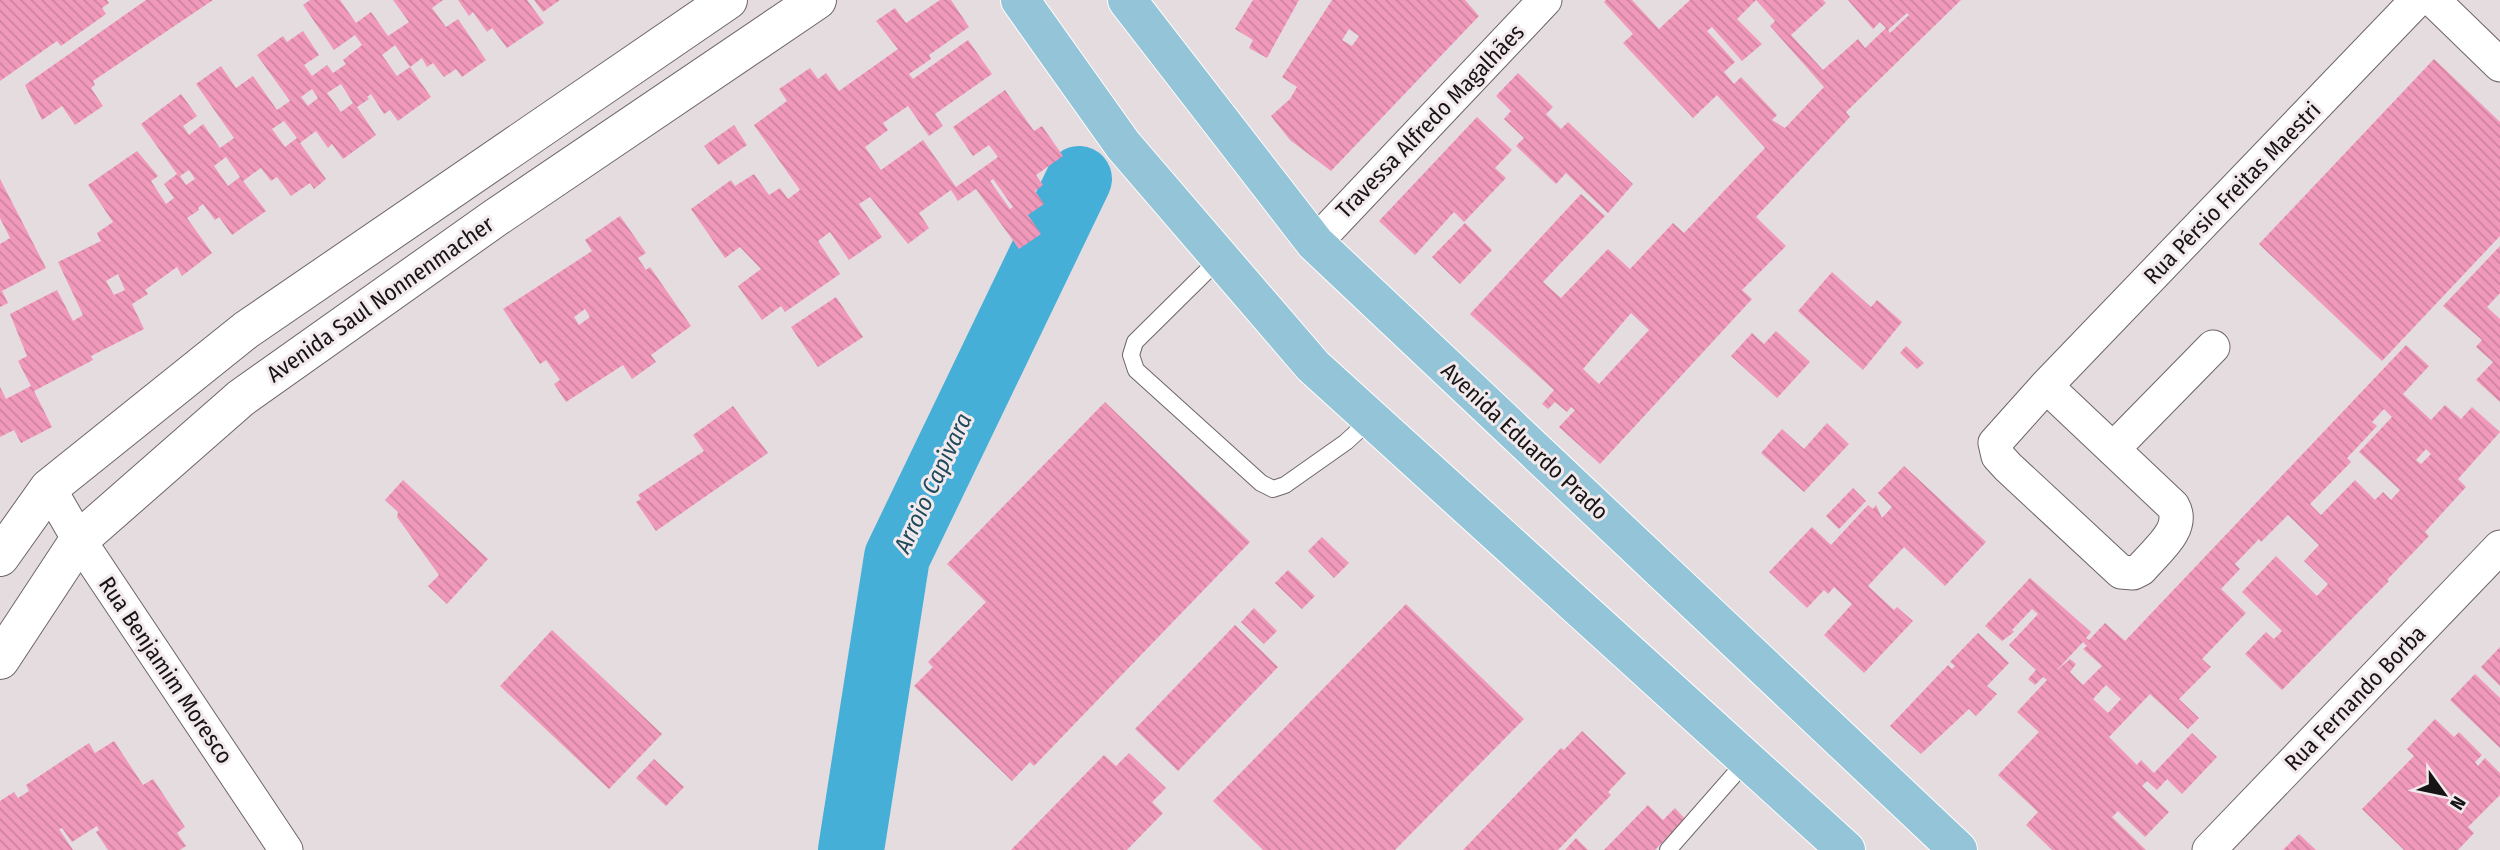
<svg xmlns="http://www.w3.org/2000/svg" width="2500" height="850" font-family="'Fira Sans Condensed',sans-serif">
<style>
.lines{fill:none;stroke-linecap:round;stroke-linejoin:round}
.river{stroke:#45afd8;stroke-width:66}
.building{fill:url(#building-back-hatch);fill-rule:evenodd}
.service-casing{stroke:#6d6567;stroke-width:18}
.minor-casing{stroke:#6d6567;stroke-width:35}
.tertiary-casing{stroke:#6d6567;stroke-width:40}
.primary-casing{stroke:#fff;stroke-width:40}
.service{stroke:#fff;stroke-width:16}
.minor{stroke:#fff;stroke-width:33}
.tertiary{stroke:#fff;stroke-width:38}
.primary{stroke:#94c4d8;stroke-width:38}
.labels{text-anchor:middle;stroke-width:6;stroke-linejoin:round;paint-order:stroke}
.street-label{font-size:23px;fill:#171415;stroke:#f2e9ec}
.water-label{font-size:24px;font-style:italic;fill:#1e4a5c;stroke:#f2e9ec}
</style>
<defs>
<pattern id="building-back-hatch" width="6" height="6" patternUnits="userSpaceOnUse" patternTransform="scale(1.75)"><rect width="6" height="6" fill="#f199ba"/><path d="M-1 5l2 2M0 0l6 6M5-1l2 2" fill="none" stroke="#ce839f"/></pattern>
</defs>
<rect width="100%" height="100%" fill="#e5dcdf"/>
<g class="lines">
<polyline class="river" points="851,850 897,557 1079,179"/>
</g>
<g class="building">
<polygon points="0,0 107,0 109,3 102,8 106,14 61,46 57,41 0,81"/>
<polygon points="146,0 213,0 93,81 95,85 91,88 103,106 75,125 62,106 42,120 25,85"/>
<path d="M310,0H340L356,23L371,12L388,36L409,22L393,0H443L432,8L446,27L458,19L486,60L462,77L456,69L444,77L433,63L427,67L422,58L410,67L431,97L398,121L390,110L384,114L371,94L367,97L369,99L357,107L376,135L343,159L332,144L328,148L316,131L300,143L326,179L314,189L310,183L291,196L277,177L271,181L261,168L243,181L266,211L232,235L219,217L215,220L203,204L198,208L199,210L187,218L212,253L182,276L177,267L145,290L148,294L132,304L144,329L91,356L93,360L34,391L52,427L21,443L14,430L0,437V387L6,399L31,386L18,361L27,356L10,314L57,290L73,321L83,315L58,262L101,241L97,233L113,222L88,185L137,151L158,176L151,181L166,204L174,198L164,184L177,174L141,124L181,94L197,116L183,126L189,135L203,124L220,148L234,138L196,84L221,66L236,88L253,76L277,110L290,101L257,55L283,36L287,42L303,31L319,55L304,65L312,76L327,65L333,73L346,64L343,60L362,45L355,35L334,50L303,5ZM395,45L410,67L397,76L382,55ZM341,84L353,103L341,112L327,93ZM312,89L318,98L308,106L301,97ZM284,121L297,138L285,147L272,129ZM226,157L240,177L228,186L214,166ZM189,170L195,179L186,185L180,176ZM118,274L125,290L114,295L106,281Z"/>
<polygon points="458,0 527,0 544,23 507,48 492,28 487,32 473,12 469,16"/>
<polygon points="534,0 560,0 543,12"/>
<path d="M940,0H951L969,27L929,55L931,59L909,74L913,79L968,40L992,74L935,114L943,126L929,136L908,106L883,123L888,130L865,147L881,170L923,140L956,187L998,157L989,145L973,156L953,127L1005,90L1034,131L1042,126L1063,156L1036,175L1043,185L1035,191L1044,204L1028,215L1041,234L1019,249L976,189L958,201L951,190L919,213L929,228L908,244L870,197L859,204L882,237L849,260L830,232L818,241L840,274L785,312L781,306L762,320L738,286L761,269L740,247L725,258L691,209L731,180L735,186L754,174L769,195L780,188L788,199L800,190L754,125L787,101L779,89L810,68L818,79L826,73L839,91L898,49L876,21L895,8L906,23ZM993,179L1013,207L1010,209L990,181Z"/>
<polygon points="1253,0 1299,0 1267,58 1249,48 1253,40 1235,29"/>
<path d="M1332,0H1465L1479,16L1331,171L1290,140L1271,116L1290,99L1297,87L1282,77ZM1349,29L1359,36L1352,46L1342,40Z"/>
<path d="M1606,0H1632L1659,29L1690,0H1756L1737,19L1762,44L1742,61L1712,27L1707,31L1735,62L1724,72L1734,84L1741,77L1777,115L1772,120L1785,128L1824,87L1770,26L1775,21L1756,0H1823L1826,3L1791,35L1823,70L1858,39L1865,48L1886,28L1880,22L1873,29L1848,0H1961L1846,112L1850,117L1756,217L1786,246L1742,290L1752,299L1600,464L1559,427L1575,410L1571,407L1567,412L1555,402L1548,409L1542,404L1554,390L1470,314L1581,194L1605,216L1543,282L1561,298L1608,249L1630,269L1673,223L1684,233L1765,148L1717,95L1693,118L1623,43L1633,34L1604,2ZM1907,13L1909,15L1890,33L1888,30ZM1631,313L1649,330L1599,384L1583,369Z"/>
<polygon points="2434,59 2500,122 2500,236 2382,361 2259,244"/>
<polygon points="1518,73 1553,107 1546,114 1561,129 1568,122 1633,184 1608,213 1566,173 1556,184 1516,146 1524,138 1504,119 1511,111 1496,96"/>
<polygon points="1477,117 1512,150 1495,168 1506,178 1464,222 1454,212 1415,255 1379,221"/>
<polygon points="734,125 747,145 718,165 704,146"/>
<polygon points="0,179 46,268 2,291 8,303 0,307 0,244 10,238 0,218"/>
<path d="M620,216L646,253L638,258L646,270L650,267L691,326L651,355L656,362L632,379L623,365L566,402L554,384L560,380L546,360L540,364L503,309L592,251L585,240ZM585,309L590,317L579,325L574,317Z"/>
<polygon points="1465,223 1492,250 1460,284 1432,257"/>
<polygon points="2500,246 2500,293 2487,307 2500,319 2500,402 2476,380 2493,362 2476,347 2482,340 2443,306"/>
<polygon points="1832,272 1871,307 1877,300 1902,322 1863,370 1798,311"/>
<polygon points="836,297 863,337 818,367 791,327"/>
<polygon points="1776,331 1810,362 1777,398 1731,356 1752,333 1764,344"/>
<path d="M2406,345L2429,366L2403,394L2431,420L2445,405L2461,419L2472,407L2500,432L2458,479L2466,487L2425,532L2429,536L2387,580L2389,581L2282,690L2245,654L2266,632L2274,639L2282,631L2242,592L2276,556L2317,596L2328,584L2304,561L2319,545L2288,515L2261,542L2259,539L2235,564L2240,569L2221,589L2246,613L2202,659L2211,667L2179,699L2199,718L2188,729L2150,694L2109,737L2137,765L2141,760L2154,773L2192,733L2217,757L2182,794L2167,779L2157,790L2147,781L2142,786L2169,812L2145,837L2118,811L2112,817L2146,850H2052L2026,825L2038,812L1998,775L2039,732L2017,712L2047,680L2043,677L2035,685L2028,679L2036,670L2009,645L2038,614L2032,609L2012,630L2014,632L2002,641L1985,626L2030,578L2091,632L2086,638L2089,640L2105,623L2125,641ZM2384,409L2392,417L2359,452L2400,490L2391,500L2383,492L2375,500L2355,480L2321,515L2310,504L2351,462L2347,458L2377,426L2372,422ZM2426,449L2431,454L2421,464L2416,460ZM2083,642L2087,646L2083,649L2102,666L2083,685L2070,672L2076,664L2070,659L2056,671ZM2106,685L2121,699L2108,713L2093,699Z"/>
<polygon points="1906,346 1924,363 1917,369 1900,353"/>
<polygon points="1105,402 1250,542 1034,766 1030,762 1012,781 914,686 933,667 928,662 986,602 947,564"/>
<polygon points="733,406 768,453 656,531 636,502 641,499 638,495 704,451 693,435"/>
<polygon points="1827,423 1849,444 1804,492 1761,453 1782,429 1804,449"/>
<polygon points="1904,466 1986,542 1945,586 1904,547 1868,586 1894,610 1897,607 1913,621 1864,673 1824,635 1852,604 1834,587 1828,594 1824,590 1807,608 1769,572 1812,527 1831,545 1868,505 1873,509 1876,505 1882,518 1892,507 1878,493"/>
<polygon points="403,480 488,559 447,604 428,586 439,575 397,517 398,512 385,500"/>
<polygon points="1853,488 1866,501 1839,529 1826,516"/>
<polygon points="1322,537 1349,563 1334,578 1308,551"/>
<polygon points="1288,570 1315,596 1302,609 1275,583"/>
<polygon points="1406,604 1524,719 1395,850 1263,850 1213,801"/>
<polygon points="1254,608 1277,631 1264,644 1241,622"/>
<polygon points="1235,625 1278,667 1178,771 1135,729"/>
<polygon points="552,630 662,734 609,789 500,686"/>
<polygon points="1978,633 2009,663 1987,686 1997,694 1976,716 1969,709 1921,754 1890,726 1948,665 1952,669 1955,666 1950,662"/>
<polygon points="2500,647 2500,686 2481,667"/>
<polygon points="2475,674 2500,698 2500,748 2450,700"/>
<polygon points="2435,719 2454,737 2459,732 2482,755 2475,762 2478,766 2485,758 2500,773 2500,795 2468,827 2474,833 2458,850 2404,850 2362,809 2414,756 2407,749"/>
<polygon points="1582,731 1626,773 1608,792 1611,795 1558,850 1463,850 1561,748 1564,750"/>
<polygon points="114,741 143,785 153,779 185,827 177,833 186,846 180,850 108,850 96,832 99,830 97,826 72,842 62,828 59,829 73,850 0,850 0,801 14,792 18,798 29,791 26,785 89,743 95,753"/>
<polygon points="1129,753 1166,788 1152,802 1163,813 1127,850 1011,850 1104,755 1116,766"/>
<polygon points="654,759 684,787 666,806 636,778"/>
<polygon points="1648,805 1663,820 1675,808 1685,819 1655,850 1604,850"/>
<polygon points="2299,834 2316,850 2283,850"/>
<polygon points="1576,838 1588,850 1565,850"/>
</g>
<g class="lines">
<defs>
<g id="service">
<polyline points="1220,258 1135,342 1131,355 1136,370 1261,483 1273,489 1285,485 1346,442 1372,418"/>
<polyline points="1668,850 1747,760"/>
</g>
<g id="minor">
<polyline points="2433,0 2500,65"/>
<polyline points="1315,243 1545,0"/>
<path d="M2046,386L2173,506C2186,529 2156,551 2141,569L2133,573L2121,572L2008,467L1998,456L1995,443L2046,386L2417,0"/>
<polyline points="2113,449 2213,347"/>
<polyline points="49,488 79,540 286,850"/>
<polyline points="2209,850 2500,547"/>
</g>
<g id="tertiary">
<polyline points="0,557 49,488 246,330 728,0"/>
<polyline points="0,660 79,540 241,398 495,218 817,0"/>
</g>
<g id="primary">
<polyline points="1020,0 1123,145 1313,366 1846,850"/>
<polyline points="1127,0 1315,243 1958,850"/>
</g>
</defs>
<use href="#service" class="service-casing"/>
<use href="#minor" class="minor-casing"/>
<use href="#tertiary" class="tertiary-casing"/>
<use href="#primary" class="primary-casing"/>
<use href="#service" class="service"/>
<use href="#minor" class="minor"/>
<use href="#tertiary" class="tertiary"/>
<use href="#primary" class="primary"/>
</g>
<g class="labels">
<g class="street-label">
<text transform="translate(1430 121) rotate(-46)" y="8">Travessa Alfredo Magalhães</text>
<text transform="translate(2232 193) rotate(-46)" y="8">Rua Pérsio Freitas Maestri</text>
<text transform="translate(380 299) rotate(-35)" y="8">Avenida Saul Nonnenmacher</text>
<text transform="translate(1525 441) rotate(43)" y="8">Avenida Eduardo Prado</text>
<text transform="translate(166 670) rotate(56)" y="8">Rua Benjamim Moresco</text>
<text transform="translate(2355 698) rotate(-46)" y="8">Rua Fernando Borba</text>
</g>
<g class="water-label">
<text transform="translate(933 483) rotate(-65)" y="8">Arroio Capivara</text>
</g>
</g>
<g transform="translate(2444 794) rotate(123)" stroke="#f2e9ec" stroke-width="5" paint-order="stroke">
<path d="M0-5L12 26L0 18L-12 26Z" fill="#171415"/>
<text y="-10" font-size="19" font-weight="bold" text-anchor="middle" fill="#171415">N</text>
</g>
</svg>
